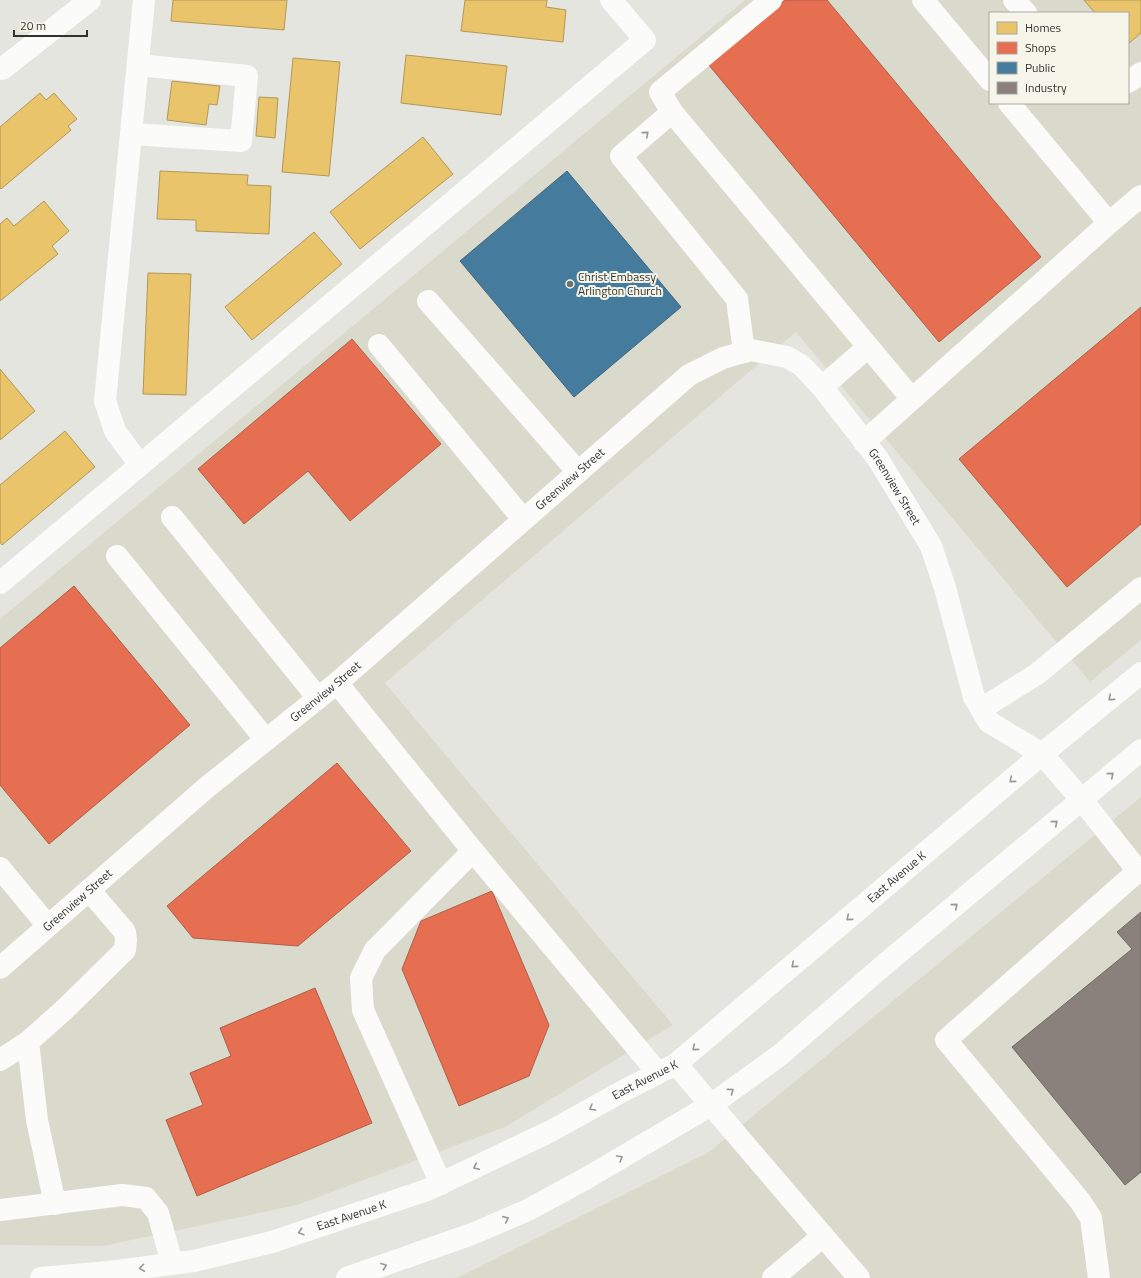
<svg xmlns="http://www.w3.org/2000/svg" width="1141" height="1278" font-family="'Titillium Web',sans-serif">
<style>
.built{fill:#dadacc;fill-rule:evenodd}
.homes{fill:#e9c46a;stroke:#b29858}
.shops{fill:#e76f51;stroke:#b15d47}
.public{fill:#457b9d;stroke:#40657c}
.industry{fill:#8a817c;stroke:#706a65}
.lines{fill:none;stroke-linecap:round;stroke-linejoin:round}
.minor{stroke:#fbfbfa;stroke-width:22}
.oneway{stroke:#979794}
.poi-dot{fill:#71716d;stroke:#f5f5e9;stroke-width:1.5}
.labels{text-anchor:middle;stroke-width:4;stroke-linejoin:round;paint-order:stroke}
.poi-label{font-size:12px;fill:#33332f;stroke:#f5f5e9;text-anchor:start}
.street-label{font-size:12px;fill:#33332f;stroke:#f5f5e9}
</style>
<rect width="100%" height="100%" fill="#e5e5df"/>
<g class="built">
<path d="M745,0H1141V640L1090,682L796,332L385,683L673,1025L505,1127L297,1205L103,1246L0,1245V619ZM990,13H1128V103H990Z"/>
<polygon points="1141,797 1141,1278 454,1278 459,1277 709,1152"/>
</g>
<g class="homes">
<polygon points="173,0 287,0 284,30 171,21"/>
<polygon points="465,0 547,0 546,7 566,10 563,42 461,31"/>
<polygon points="1084,0 1141,0 1141,33 1128,44 1128,13 1095,13"/>
<polygon points="406,55 507,66 501,115 401,103"/>
<polygon points="293,58 340,62 329,176 282,172"/>
<polygon points="172,81 220,86 217,105 209,104 206,125 167,120"/>
<polygon points="40,93 46,100 54,93 77,119 68,126 71,130 1,189 0,188 0,127"/>
<polygon points="259,97 278,98 275,138 256,136"/>
<polygon points="423,137 453,174 360,249 330,212"/>
<polygon points="160,171 248,175 247,185 271,186 269,234 196,231 196,220 157,219"/>
<polygon points="44,201 69,231 52,246 58,254 0,301 0,224 7,218 14,226"/>
<polygon points="314,232 342,264 252,340 225,307"/>
<polygon points="148,273 191,274 186,395 143,394"/>
<polygon points="0,369 35,411 0,440"/>
<polygon points="65,431 95,467 2,545 0,542 0,485"/>
</g>
<g class="shops">
<polygon points="785,0 827,0 1041,257 939,342 708,64"/>
<polygon points="1141,307 1141,524 1067,587 959,459"/>
<polygon points="352,339 441,444 350,521 308,471 244,524 198,469"/>
<polygon points="74,586 190,725 49,844 0,785 0,648"/>
<polygon points="337,763 411,851 298,946 193,938 167,906"/>
<polygon points="492,891 549,1025 529,1076 459,1106 402,969 421,921"/>
<polygon points="315,988 372,1123 197,1196 166,1120 203,1105 190,1073 231,1056 220,1028"/>
</g>
<polygon class="public" points="567,171 681,307 574,397 460,261"/>
<polygon class="industry" points="1141,912 1141,1172 1125,1185 1012,1047 1132,949 1117,932"/>
<g class="lines">
<g class="minor">
<polyline points="771,0 660,92 672,112 912,399"/>
<polyline points="923,0 990,80"/>
<polyline points="1014,0 1026,13"/>
<polyline points="2,69 90,0"/>
<polyline points="1128,82 1141,73"/>
<polyline points="672,112 621,156 737,299 744,352"/>
<polyline points="131,134 241,141 247,76 138,65"/>
<polyline points="1109,223 1141,196"/>
<polyline points="428,301 578,472"/>
<polyline points="379,345 523,519"/>
<polyline points="822,387 868,347"/>
<polyline points="864,442 1109,223 1009,103"/>
<polyline points="140,465 115,431 105,401 144,0"/>
<polyline points="172,517 318,698"/>
<polyline points="117,556 266,740"/>
<polyline points="0,583 645,40 611,0"/>
<polyline points="337,683 473,851 658,1073"/>
<polyline points="981,709 1037,674 1141,588"/>
<polyline points="0,868 48,926"/>
<path id="s1" d="M0,968L206,788L337,683L689,375L723,358L751,350L787,357L801,365L822,387L878,459L931,546L945,588L974,697L989,722L1042,754L1082,800L1138,871L946,1040L1080,1201L1091,1218L1099,1278"/>
<polyline points="28,1042 37,1120 55,1204"/>
<polyline points="0,1060 28,1042 65,1009 125,950 126,940 125,932 89,890"/>
<polyline points="676,1064 859,1278"/>
<polyline points="441,1184 363,1010 361,978 375,950 473,851"/>
<polyline points="0,1210 122,1195 146,1198 158,1213 172,1263"/>
<path id="s2" d="M41,1278L109,1272L194,1261L272,1242L427,1190L551,1131L623,1091L676,1064L1042,754L1141,673"/>
<polyline points="347,1278 472,1234 528,1210 585,1179 711,1105 780,1055 884,965 1141,750"/>
<polyline points="773,1278 823,1236"/>
</g>
</g>
<defs><path id="oneway-chevron" d="M-2-3.5L2.5 0L-2 3.5" fill="none" stroke-width="1.6" stroke-linecap="round" stroke-linejoin="round"/></defs>
<g class="oneway">
<use href="#oneway-chevron" transform="translate(646 134) rotate(-41)"/>
<use href="#oneway-chevron" transform="translate(1111 698) rotate(140)"/>
<use href="#oneway-chevron" transform="translate(1111 775) rotate(-40)"/>
<use href="#oneway-chevron" transform="translate(1012 780) rotate(140)"/>
<use href="#oneway-chevron" transform="translate(1055 823) rotate(-40)"/>
<use href="#oneway-chevron" transform="translate(955 906) rotate(-40)"/>
<use href="#oneway-chevron" transform="translate(849 918) rotate(140)"/>
<use href="#oneway-chevron" transform="translate(794 965) rotate(140)"/>
<use href="#oneway-chevron" transform="translate(695 1048) rotate(140)"/>
<use href="#oneway-chevron" transform="translate(731 1091) rotate(-36)"/>
<use href="#oneway-chevron" transform="translate(592 1108) rotate(150)"/>
<use href="#oneway-chevron" transform="translate(620 1158) rotate(-30)"/>
<use href="#oneway-chevron" transform="translate(476 1167) rotate(155)"/>
<use href="#oneway-chevron" transform="translate(506 1219) rotate(-24)"/>
<use href="#oneway-chevron" transform="translate(301 1232) rotate(162)"/>
<use href="#oneway-chevron" transform="translate(384 1266) rotate(-20)"/>
<use href="#oneway-chevron" transform="translate(142 1268) rotate(172)"/>
</g>
<circle class="poi-dot" cx="570" cy="284" r="4"/>
<g class="labels">
<g class="poi-label">
<text x="578" y="281">Christ Embassy<tspan x="578" dy="14">Arlington Church</tspan></text>
</g>
<g class="street-label">
<text dy="4" stroke="none"><textPath href="#s1" startOffset="751">Greenview Street</textPath></text>
<text dy="4" stroke="none"><textPath href="#s1" startOffset="1183">Greenview Street</textPath></text>
<text dy="4" stroke="none"><textPath href="#s1" startOffset="427">Greenview Street</textPath></text>
<text dy="4" stroke="none"><textPath href="#s2" startOffset="966">East Avenue K</textPath></text>
<text dy="4" stroke="none"><textPath href="#s1" startOffset="103">Greenview Street</textPath></text>
<text dy="4" stroke="none"><textPath href="#s2" startOffset="642">East Avenue K</textPath></text>
<text dy="4" stroke="none"><textPath href="#s2" startOffset="318">East Avenue K</textPath></text>
</g>
</g>
<rect x="989" y="12" width="140" height="92" fill="#f5f5e9" stroke="#a7a79f"/>
<rect x="997" y="22" width="20" height="12" fill="#e9c46a" stroke="#a7a79f"/>
<text x="1025" y="32" font-size="12" fill="#33332f">Homes</text>
<rect x="997" y="42" width="20" height="12" fill="#e76f51" stroke="#a7a79f"/>
<text x="1025" y="52" font-size="12" fill="#33332f">Shops</text>
<rect x="997" y="62" width="20" height="12" fill="#457b9d" stroke="#a7a79f"/>
<text x="1025" y="72" font-size="12" fill="#33332f">Public</text>
<rect x="997" y="82" width="20" height="12" fill="#8a817c" stroke="#a7a79f"/>
<text x="1025" y="92" font-size="12" fill="#33332f">Industry</text>
<path d="M14 30v6h73v-6" fill="none" stroke="#33332f" stroke-width="2"/>
<text x="20" y="30" font-size="12" fill="#33332f" stroke="#f5f5e9" stroke-width="3" paint-order="stroke">20 m</text>
</svg>
